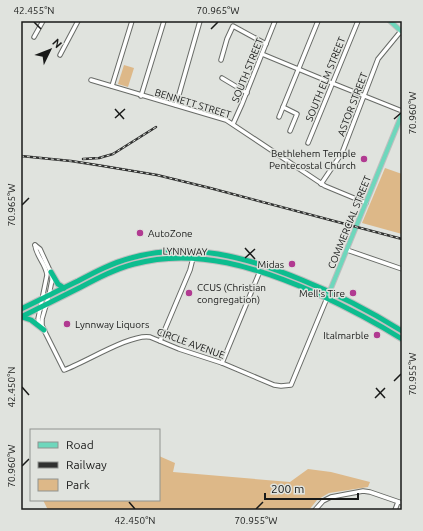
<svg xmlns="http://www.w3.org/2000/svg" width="423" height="531" font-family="Ubuntu,sans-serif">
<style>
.green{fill:#ddb888}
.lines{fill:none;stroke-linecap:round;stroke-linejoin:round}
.minor-casing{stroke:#686b67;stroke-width:5.5}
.major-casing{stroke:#bfbfbf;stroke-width:6}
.highway-casing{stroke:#bfbfbf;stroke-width:7}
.minor{stroke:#fff;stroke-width:3.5}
.major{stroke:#6ed7bc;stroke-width:4}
.highway{stroke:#0dbd8f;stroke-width:5}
.rail-casing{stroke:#303130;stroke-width:2.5}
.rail{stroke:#e0e3de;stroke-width:1;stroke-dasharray:3;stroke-linecap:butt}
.ticks{fill:none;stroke:#191a19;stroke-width:1.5}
.poi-dot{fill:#b13a91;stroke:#e0e3de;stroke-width:1.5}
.labels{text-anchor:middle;stroke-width:3;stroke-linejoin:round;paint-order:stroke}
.street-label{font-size:10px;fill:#191a19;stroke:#e0e3de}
.poi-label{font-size:10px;fill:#191a19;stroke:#e0e3de;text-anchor:end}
.neatline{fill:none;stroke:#191a19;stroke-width:1.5}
.ticks-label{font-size:10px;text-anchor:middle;fill:#191a19}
</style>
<rect width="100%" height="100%" fill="#e0e3de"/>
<g class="green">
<polygon points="124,65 134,68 128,87 118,84"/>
<polygon points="385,168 402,174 402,234 362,223"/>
<polygon points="159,456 175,463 173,472 290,482 308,469 331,472 370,482 368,487 329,493 317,500 309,510 48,510 43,500 159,500"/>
</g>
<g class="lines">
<defs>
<g id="minor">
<polyline points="34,37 43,21"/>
<polyline points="262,54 332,83 402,111"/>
<polyline points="60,55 78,21"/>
<polyline points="221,60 227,39 233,26 266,44"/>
<polyline points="222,78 247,93"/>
<polyline points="91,80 226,120 325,186 366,203"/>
<polyline points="112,86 132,21"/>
<polyline points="141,96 164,21"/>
<polyline points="176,105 200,21"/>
<polyline points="283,107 297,114 290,131"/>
<polyline points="279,117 318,21"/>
<polyline points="233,124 242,104 275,21"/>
<polyline points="308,143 358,21"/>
<polyline points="321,184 342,153 378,59 401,31"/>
<path d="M35,245L40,249L52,275V280L49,295L42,319V325L44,330L64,370C84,363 132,333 150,337L179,349L222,363L274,385L281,386L291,385L327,298"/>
<path d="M35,245C36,256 46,264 47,275L38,319L39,322L42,327"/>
<polyline points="347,250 402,269"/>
<polyline points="160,341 190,270 193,258"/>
<polyline points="222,363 260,271"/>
<polyline points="315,510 323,501 331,497 363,491 370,492 402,503"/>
<polyline points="395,510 398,502"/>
</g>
<g id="major">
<polyline points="390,21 402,32"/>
<polyline points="327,298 402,114"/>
</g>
<g id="highway">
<polyline points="51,272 58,284 64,288"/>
<path d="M21,309C40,300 59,290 78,281C95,272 112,263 131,258C190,241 247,257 302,280C337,294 370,311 402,331"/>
<path d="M21,317C41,307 61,297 81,287C98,278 115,269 134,264C196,247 259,268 316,293C346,307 375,322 402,339"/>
<polyline points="22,317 31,320 44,330"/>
</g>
</defs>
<use href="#minor" class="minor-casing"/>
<use href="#major" class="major-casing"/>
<use href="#highway" class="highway-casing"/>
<use href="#minor" class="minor"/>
<use href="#major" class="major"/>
<use href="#highway" class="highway"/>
<defs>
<g id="rail">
<polyline points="21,156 71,161 103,166 157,175 210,188 402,239"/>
<polyline points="83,159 99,158 113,154 156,127"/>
</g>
</defs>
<use href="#rail" class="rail-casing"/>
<use href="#rail" class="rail"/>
</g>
<path class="ticks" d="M34,22L41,29M211,29L218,22M115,109L124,119M115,118L125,109M394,119L401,113M22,205L29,198M245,248L255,259M245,258L255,249M394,381L401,374M22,387L29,395M376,388L385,398M375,398L385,388M22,466L29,459M129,502L135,509M256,509L263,502"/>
<g class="poi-dot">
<circle cx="364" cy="159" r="4"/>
<circle cx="140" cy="233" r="4"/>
<circle cx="292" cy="264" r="4"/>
<circle cx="189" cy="293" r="4"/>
<circle cx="353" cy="293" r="4"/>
<circle cx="67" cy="324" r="4"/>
<circle cx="377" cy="335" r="4"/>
</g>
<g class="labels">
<g class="street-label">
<text transform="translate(247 70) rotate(-68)" y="4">SOUTH STREET</text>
<text transform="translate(325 79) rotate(-68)" y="4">SOUTH ELM STREET</text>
<text transform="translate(193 103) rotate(17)" y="4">BENNETT STREET</text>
<text transform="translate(352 104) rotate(-69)" y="4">ASTOR STREET</text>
<text transform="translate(349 222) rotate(-68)" y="4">COMMERCIAL STREET</text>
<text transform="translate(185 251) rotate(1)" y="4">LYNNWAY</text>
<text transform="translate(191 343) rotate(20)" y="4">CIRCLE AVENUE</text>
</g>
<g class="poi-label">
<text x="356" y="157">Bethlehem Temple<tspan x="356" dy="12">Pentecostal Church</tspan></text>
<text x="148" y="237" text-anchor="start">AutoZone</text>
<text x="284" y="268">Midas</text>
<text x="197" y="291" text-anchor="start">CCUS (Christian<tspan x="197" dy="12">congregation)</tspan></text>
<text x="345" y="297">Mell's Tire</text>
<text x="75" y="328" text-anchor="start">Lynnway Liquors</text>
<text x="369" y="339">Italmarble</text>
</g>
</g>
<rect width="423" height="531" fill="none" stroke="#e0e3de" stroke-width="44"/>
<rect x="30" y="429" width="130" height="72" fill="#e0e3de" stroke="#90938f"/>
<rect x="38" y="442" width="20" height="6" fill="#6ed7bc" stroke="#90938f"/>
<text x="66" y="449" font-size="12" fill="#191a19">Road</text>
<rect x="38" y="462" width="20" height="6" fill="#303130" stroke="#90938f"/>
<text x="66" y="469" font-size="12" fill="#191a19">Railway</text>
<rect x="38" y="479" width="20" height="12" fill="#ddb888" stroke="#90938f"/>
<text x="66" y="489" font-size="12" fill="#191a19">Park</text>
<g transform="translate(50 50) rotate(47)" stroke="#e0e3de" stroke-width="3" paint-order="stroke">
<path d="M0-3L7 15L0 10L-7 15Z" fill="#191a19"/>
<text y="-6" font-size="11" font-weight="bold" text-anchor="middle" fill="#191a19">N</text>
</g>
<path d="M265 493v6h93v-6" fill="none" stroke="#191a19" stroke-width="2"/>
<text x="271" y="493" font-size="12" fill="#191a19" stroke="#e0e3de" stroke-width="3" paint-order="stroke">200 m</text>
<rect x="22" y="22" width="379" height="487" class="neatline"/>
<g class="ticks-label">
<text x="34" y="14">42.455°N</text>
<text x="218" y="14">70.965°W</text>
<text transform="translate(412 113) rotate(-90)" y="4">70.960°W</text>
<text transform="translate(11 205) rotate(-90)" y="4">70.965°W</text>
<text transform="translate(412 374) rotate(-90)" y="4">70.955°W</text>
<text transform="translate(11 387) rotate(-90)" y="4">42.450°N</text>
<text transform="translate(11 466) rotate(-90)" y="4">70.960°W</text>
<text x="135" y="524">42.450°N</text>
<text x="256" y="524">70.955°W</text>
</g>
</svg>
